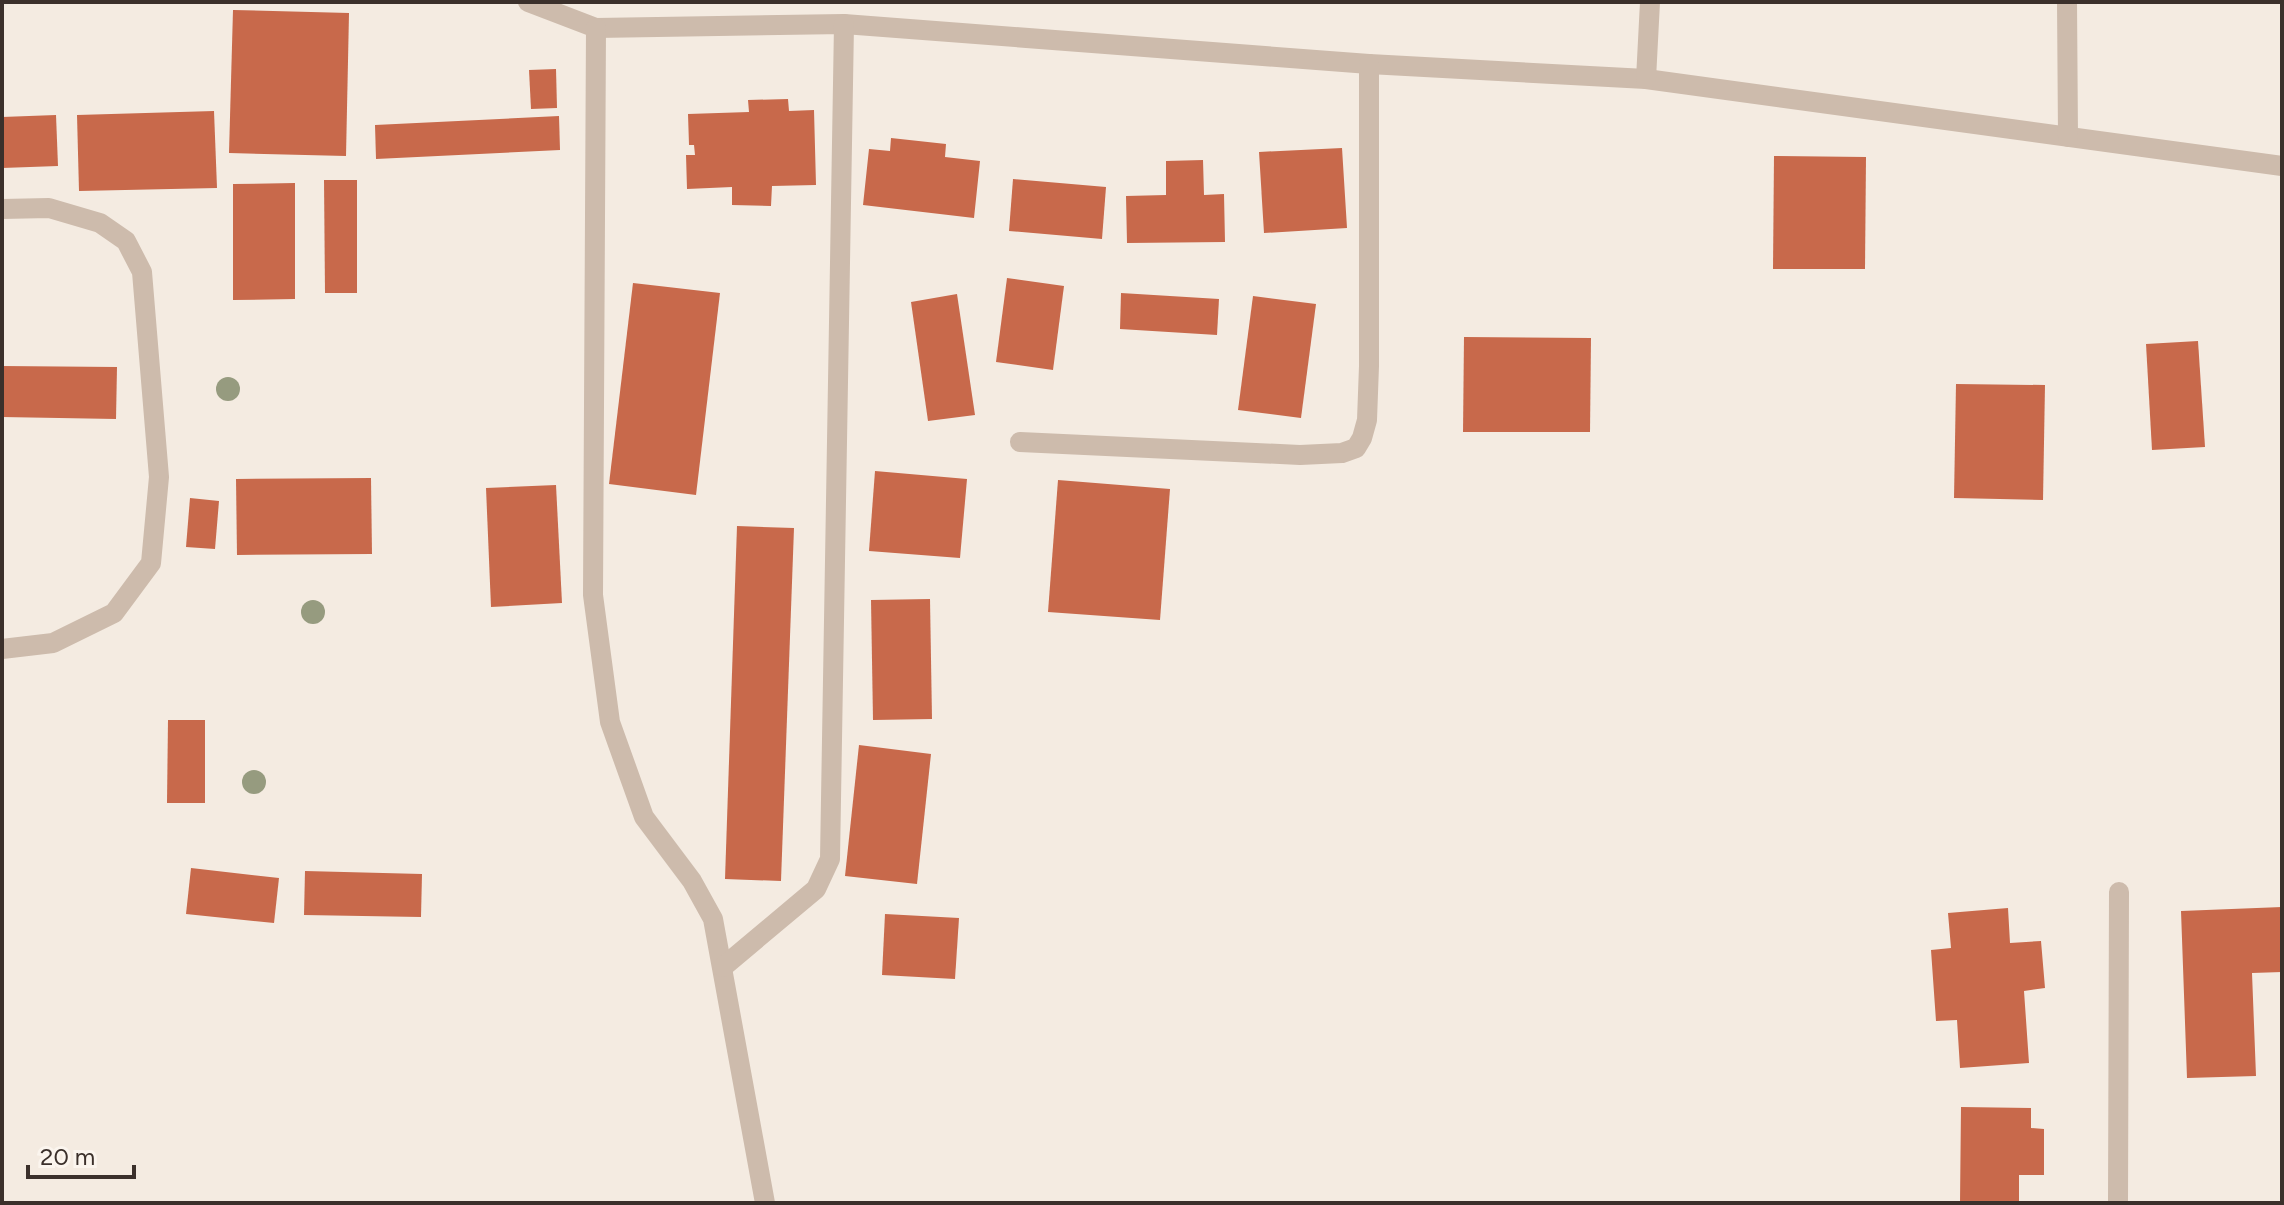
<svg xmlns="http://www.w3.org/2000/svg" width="2284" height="1205" font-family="Figtree,sans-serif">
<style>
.building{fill:#c8694b}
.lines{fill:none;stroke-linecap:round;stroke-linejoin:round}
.street{stroke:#cdbbac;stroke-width:20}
.tree{fill:#969b7f}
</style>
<rect width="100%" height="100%" fill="#f4ebe1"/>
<g class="building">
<polygon points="233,10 349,13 346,156 229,153"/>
<polygon points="556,69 557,108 531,109 529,70"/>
<polygon points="788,99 789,111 814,110 816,185 772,186 771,206 732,205 732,187 687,189 686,155 695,155 694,145 689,145 688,114 749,112 748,100"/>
<polygon points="214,111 217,188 79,191 77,115"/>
<polygon points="56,115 58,166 2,168 2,117"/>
<polygon points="559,116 560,150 376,159 375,125"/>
<polygon points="891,138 946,144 945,157 980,161 974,218 863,205 869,149 890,151"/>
<polygon points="1342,148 1347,228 1264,233 1259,152"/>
<polygon points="1774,156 1866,157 1865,269 1773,269"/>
<polygon points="1203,160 1204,195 1224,194 1225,242 1127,243 1126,196 1166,195 1166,161"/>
<polygon points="1013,179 1106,187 1102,239 1009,231"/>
<polygon points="324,180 357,180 357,293 325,293"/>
<polygon points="295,183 295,299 233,300 233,184"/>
<polygon points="1007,278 1064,286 1053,370 996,362"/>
<polygon points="633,283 720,293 696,495 609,484"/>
<polygon points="1121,293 1219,299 1217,335 1120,329"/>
<polygon points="957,294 975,415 928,421 911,302"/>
<polygon points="1253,296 1316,304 1301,418 1238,410"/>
<polygon points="1464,337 1591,338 1590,432 1463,432"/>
<polygon points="2198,341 2205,447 2152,450 2146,344"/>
<polygon points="2,366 117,367 116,419 2,417"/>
<polygon points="1956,384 2045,385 2043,500 1954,498"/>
<polygon points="875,471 967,479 960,558 869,551"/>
<polygon points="371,478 372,554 237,555 236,479"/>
<polygon points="1058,480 1170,489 1160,620 1048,612"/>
<polygon points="556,485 562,603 491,607 486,488"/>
<polygon points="190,498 219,501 215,549 186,547"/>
<polygon points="737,526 794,528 781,881 725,879"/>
<polygon points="930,599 932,719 873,720 871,600"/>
<polygon points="168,720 205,720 205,803 167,803"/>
<polygon points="859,745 931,754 917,884 845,876"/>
<polygon points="191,868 279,878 274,923 186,914"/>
<polygon points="305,871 422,874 421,917 304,915"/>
<polygon points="2282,907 2282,972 2252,973 2256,1076 2187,1078 2181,911"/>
<polygon points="2008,908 2010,943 2041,941 2045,988 2024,991 2029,1063 1960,1068 1957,1020 1936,1021 1931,950 1951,948 1948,913"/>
<polygon points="885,914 959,918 955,979 882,975"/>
<polygon points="1961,1107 2031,1108 2031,1128 2044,1129 2044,1175 2019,1175 2019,1203 1960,1203"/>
</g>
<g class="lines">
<g class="street">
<polyline points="528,2 596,28 844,24 1369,64 1646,79 2282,166"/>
<polyline points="2067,2 2068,137"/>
<polyline points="596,28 593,595 610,722 644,817 692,881 713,919 765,1203"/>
<polyline points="1646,79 1650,2"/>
<polyline points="2,209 49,208 100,223 126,241 142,272 159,477 151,563 114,613 53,643 2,649"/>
<polyline points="1020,442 1300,455 1342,453 1356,448 1362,438 1367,420 1369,366 1369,64"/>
<polyline points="723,967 816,889 830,859 844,24"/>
<polyline points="2118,1203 2119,892"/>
</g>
</g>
<g class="tree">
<circle cx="228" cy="389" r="12"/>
<circle cx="313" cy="612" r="12"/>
<circle cx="254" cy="782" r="12"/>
</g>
<rect width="2284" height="1205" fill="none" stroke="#3b302b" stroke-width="8"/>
<path d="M28 1165v12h106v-12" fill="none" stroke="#3b302b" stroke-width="4"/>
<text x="40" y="1165" font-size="24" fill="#3b302b" stroke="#fbf5ee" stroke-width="6" paint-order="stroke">20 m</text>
</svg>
